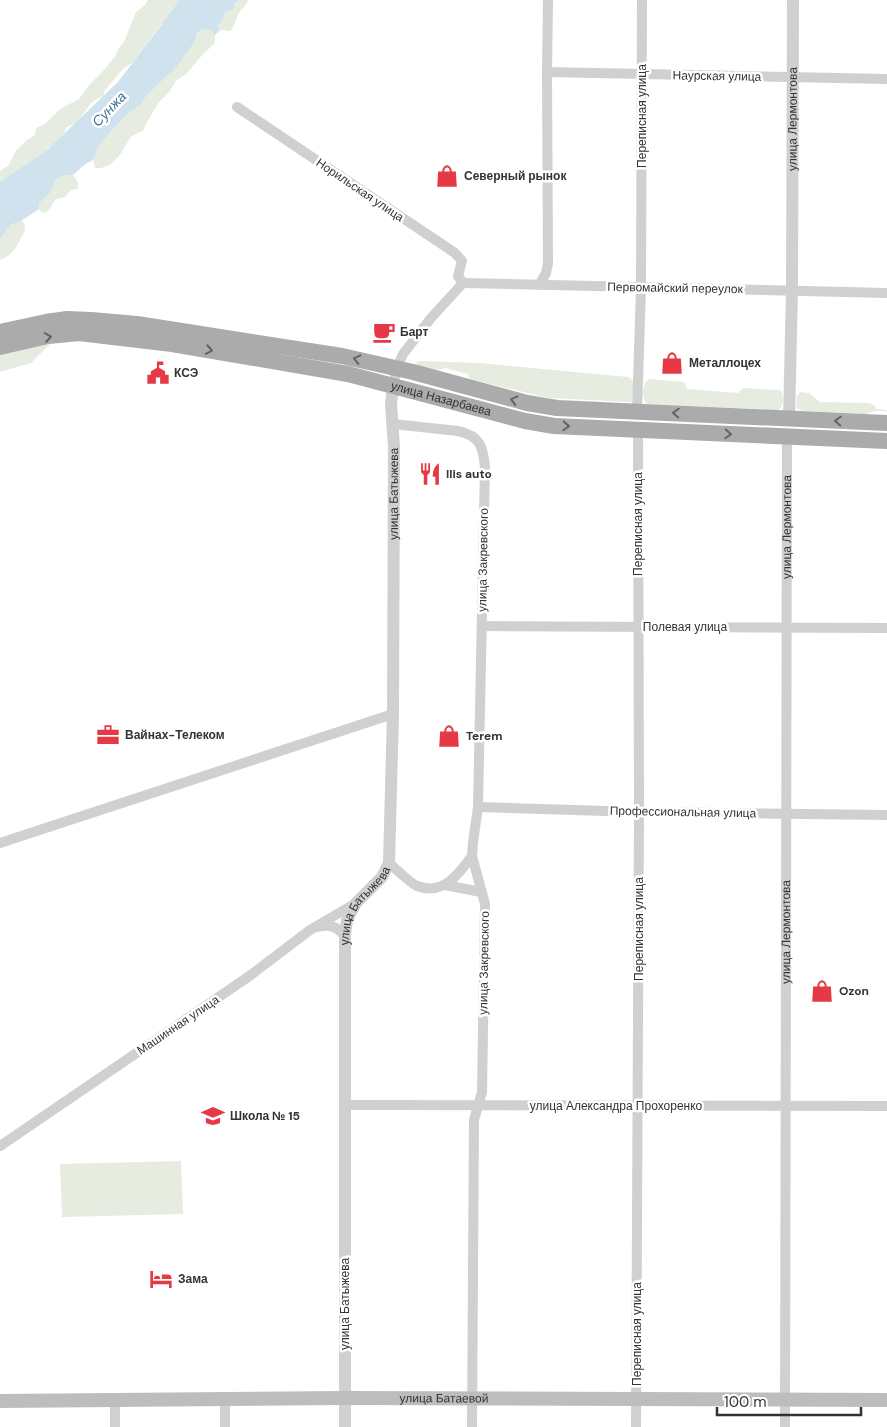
<svg xmlns="http://www.w3.org/2000/svg" width="887" height="1427" font-family="'DM Sans',sans-serif">
<style>
.green{fill:#e6ecdf}
.water{fill:#cfe2ee}
.lines{fill:none;stroke-linecap:round;stroke-linejoin:round}
.minor{stroke:#d0d0d0;stroke-width:10}
.tertiary{stroke:#d0d0d0;stroke-width:12}
.secondary{stroke:#bdbdbd;stroke-width:14}
.primary{stroke:#ababab;stroke-width:16}
.oneway{stroke:#636363}
.labels{text-anchor:middle;stroke-width:5;stroke-linejoin:round;paint-order:stroke}
.street-label{font-size:12px;fill:#333;stroke:#fff}
.poi-label{font-size:12px;font-weight:bold;fill:#333;stroke:#fff;text-anchor:start}
.water-label{font-size:14px;font-style:italic;fill:#3f7597;stroke:#fff}
</style>
<rect width="100%" height="100%" fill="#fff"/>
<g class="green">
<polygon points="148,0 189,0 167,22 161,24 132,63 127,66 122,70 105,90 103,96 92,102 77,122 66,128 62,137 56,143 48,148 44,156 0,189 0,171 8,166 16,151 27,140 35,135 36,128 45,124 60,109 79,99 89,85 104,70 116,55 118,49 124,42 136,12 145,5"/>
<path d="M240,0H248C245,8 241,8 238,15C235,21 235,26 230,31L220,30L218,28V25L223,20L224,14L230,11L237,1Z"/>
<path d="M206,28L209,29L215,35V43L213,45L204,53L186,74L176,81L170,91L159,102L147,122L143,131C139,133 135,134 132,136C128,140 126,145 123,150C118,159 107,170 95,168L93,160L99,145L126,115L140,105L147,95L195,41L197,32Z"/>
<path d="M65,175H73C77,180 79,182 78,189L71,190L65,197C49,201 57,200 48,211L43,213L39,209V204L50,193L54,181L56,179Z"/>
<path d="M18,221H21L24,223L25,230C20,241 13,256 0,260V239L12,224Z"/>
<polygon points="50,344 31,363 0,372 0,355 38,346"/>
<path d="M418,361L479,363L628,377C637,381 633,393 632,402L548,398L474,380L469,378L468,374L445,368L439,370L421,367L416,363Z"/>
<path d="M650,379L684,382L687,389L738,393L743,388L778,390L781,391C784,397 783,403 781,408L778,410L647,404C641,398 643,387 646,381Z"/>
<polygon points="800,392 809,393 820,402 870,403 876,407 876,409 887,410 887,411 874,411 866,414 803,411 796,408 797,396"/>
<polygon points="181,1161 183,1214 62,1217 60,1164"/>
</g>
<path class="water" d="M180,0H240L235,3L233,9L224,14L223,20L218,25V28L220,30L215,35C207,27 207,28 197,32L195,41L177,66L147,95L140,105L126,115L99,145L93,160L84,165L73,175H65L56,179L50,193L39,204V209L21,221L12,224L0,239V182L45,152L118,82Z"/>
<g class="lines">
<g class="minor">
<polyline points="547,72 887,79"/>
<polyline points="237,107 455,253 462,261 458,276 463,283"/>
<polyline points="463,283 887,293"/>
<polyline points="539,285 546,273 548,263 547,72 548,0"/>
<polyline points="393,386 397,368 403,354 431,318 463,283"/>
<polyline points="637,412 641,288 642,0"/>
<path d="M393,424L458,431C480,436 483,446 485,467L478,807L473,842L472,856L485,904L482,1092L474,1120L472,1427"/>
<polyline points="482,626 887,628"/>
<polyline points="478,807 639,812 887,815"/>
<polyline points="0,843 393,714"/>
<path d="M389,863C396,869 410,883 417,886C443,896 459,874 472,856"/>
<polyline points="445,885 481,892"/>
<path d="M317,927C330,924 336,926 345,936"/>
<polyline points="346,1105 887,1106"/>
<polyline points="0,1146 248,977 310,930 356,903"/>
<polyline points="225,1399 225,1427"/>
<polyline points="115,1427 115,1400"/>
<polyline points="636,1427 639,812 638,430"/>
<path id="s1" d="M785,1427L787,437"/>
</g>
<g class="tertiary">
<path id="s2" d="M789,419L792,291L793,0"/>
<path id="s3" d="M345,1427V936L347,920L356,903L382,877L389,863L393,714L394,447L391,404L393,386"/>
</g>
<path class="secondary" id="s4" d="M0,1401L345,1398L887,1400"/>
<g class="primary">
<polyline points="0,332 46,322 67,319 91,320 137,324 342,356 413,372 527,403 557,408 887,423"/>
<path id="s5" d="M0,347L48,336L79,333L172,344L348,374L525,421L554,426L887,441"/>
</g>
</g>
<defs><path id="oneway-chevron" d="M-2-3.5L2.5 0L-2 3.5" fill="none" stroke-width="1.6" stroke-linecap="round" stroke-linejoin="round" transform="scale(1.25)"/></defs>
<g class="oneway">
<use href="#oneway-chevron" transform="translate(48 337) rotate(-9)"/>
<use href="#oneway-chevron" transform="translate(209 350) rotate(10)"/>
<use href="#oneway-chevron" transform="translate(357 359) rotate(-167)"/>
<use href="#oneway-chevron" transform="translate(514 400) rotate(-165)"/>
<use href="#oneway-chevron" transform="translate(676 413) rotate(-177)"/>
<use href="#oneway-chevron" transform="translate(838 421) rotate(-177)"/>
<use href="#oneway-chevron" transform="translate(566 426) rotate(3)"/>
<use href="#oneway-chevron" transform="translate(728 434) rotate(3)"/>
</g>
<defs>
<symbol id="shop-bare" viewBox="-9 -9 18 18"><path d="M-5-2.5h2.3a2.7 3.5 0 0 1 5.4 0H5L5.5 6h-11ZM-1.5-2.5h3a1.5 2.3 0 0 0-3 0Z" fill="#e63946" stroke="#fff" stroke-width="2.5" paint-order="stroke"/></symbol>
<symbol id="cafe-bare" viewBox="-9 -9 18 18"><path d="M-5.5-4.5H6V0H3Q3 3.5 0 3.5H-2.5Q-5.5 3.5-5.5 0ZM3-3.2v2h1.7v-2ZM-6 4.5H4V6H-6Z" fill="#e63946" stroke="#fff" stroke-width="2.5" paint-order="stroke"/></symbol>
<symbol id="civic-bare" viewBox="-9 -9 18 18"><path d="M-.6-6.5H3V-4.5H.6V-3L4-1V1h2V6H-6V1h2V-1L-.6-3ZM-1.2 2.5V6h2.4V2.5Z" fill="#e63946" stroke="#fff" stroke-width="2.5" paint-order="stroke"/></symbol>
<symbol id="restaurant-bare" viewBox="-9 -9 18 18"><path d="M-5-6h1v4h1v-4h1v4h1v-4h1v5L-1.5 .5V6h-2V.5L-5-1ZM5-6V6H3V1.5H1.5Q1.5-4 5-6Z" fill="#e63946" stroke="#fff" stroke-width="2.5" paint-order="stroke"/></symbol>
<symbol id="office-bare" viewBox="-9 -9 18 18"><path d="M-6-3h4V-5.5h4V-3h4V5H-6ZM-1-4.5V-3h2v-1.5ZM-6 0V1H6V0Z" fill="#e63946" stroke="#fff" stroke-width="2.5" paint-order="stroke"/></symbol>
<symbol id="school-bare" viewBox="-9 -9 18 18"><path d="M0-5L7-2L0 1L-7-2ZM-4 1L0 2.5L4 1V4Q0 6-4 4Z" fill="#e63946" stroke="#fff" stroke-width="2.5" paint-order="stroke"/></symbol>
<symbol id="hotel-bare" viewBox="-9 -9 18 18"><path d="M-6-4.5h1.5V1H6V5H4.5V3h-9V5H-6ZM-4 0a1.8 1.8 0 1 1 3.6 0ZM.5 0V-2.5h3Q6-2.5 6 0Z" fill="#e63946" stroke="#fff" stroke-width="2.5" paint-order="stroke"/></symbol>
</defs>
<g fill-rule="evenodd">
<use href="#shop-bare" x="431" y="160" width="32" height="32"/>
<use href="#cafe-bare" x="368" y="316" width="32" height="32"/>
<use href="#shop-bare" x="656" y="347" width="32" height="32"/>
<use href="#civic-bare" x="142" y="357" width="32" height="32"/>
<use href="#restaurant-bare" x="414" y="458" width="32" height="32"/>
<use href="#office-bare" x="92" y="719" width="32" height="32"/>
<use href="#shop-bare" x="433" y="720" width="32" height="32"/>
<use href="#shop-bare" x="806" y="975" width="32" height="32"/>
<use href="#school-bare" x="197" y="1100" width="32" height="32"/>
<use href="#hotel-bare" x="145" y="1263" width="32" height="32"/>
</g>
<g class="labels">
<g class="street-label">
<text transform="translate(717 76) rotate(1)" y="4">Наурская улица</text>
<text transform="translate(642 116) rotate(-90)" y="4">Переписная улица</text>
<text dy="4" stroke="none"><textPath href="#s2" startOffset="300">улица Лермонтова</textPath></text>
<text transform="translate(360 190) rotate(34)" y="4">Норильская улица</text>
<text transform="translate(675 288) rotate(1)" y="4">Первомайский переулок</text>
<text dy="4" stroke="none"><textPath href="#s5" startOffset="449">улица Назарбаева</textPath></text>
<text dy="4" stroke="none"><textPath href="#s3" startOffset="948">улица Батыжева</textPath></text>
<text transform="translate(638 524) rotate(-90)" y="4">Переписная улица</text>
<text dy="4" stroke="none"><textPath href="#s1" startOffset="900">улица Лермонтова</textPath></text>
<text transform="translate(483 560) rotate(-89)" y="4">улица Закревского</text>
<text x="685" y="631">Полевая улица</text>
<text transform="translate(683 812) rotate(1)" y="4">Профессиональная улица</text>
<text dy="4" stroke="none"><textPath href="#s3" startOffset="528">улица Батыжева</textPath></text>
<text transform="translate(639 929) rotate(-90)" y="4">Переписная улица</text>
<text dy="4" stroke="none"><textPath href="#s1" startOffset="495">улица Лермонтова</textPath></text>
<text transform="translate(484 963) rotate(-89)" y="4">улица Закревского</text>
<text transform="translate(178 1025) rotate(-34)" y="4">Машинная улица</text>
<text x="616" y="1110">улица Александра Прохоренко</text>
<text transform="translate(345 1304) rotate(-90)" y="4">улица Батыжева</text>
<text transform="translate(637 1334) rotate(-90)" y="4">Переписная улица</text>
<text dy="4" stroke="none"><textPath href="#s4" startOffset="444">улица Батаевой</textPath></text>
</g>
<g class="poi-label">
<text x="464" y="180">Северный рынок</text>
<text x="400" y="336">Барт</text>
<text x="689" y="367">Металлоцех</text>
<text x="174" y="377">КСЭ</text>
<text x="446" y="478">Ilis auto</text>
<text x="125" y="739">Вайнах-Телеком</text>
<text x="466" y="740">Terem</text>
<text x="839" y="995">Ozon</text>
<text x="230" y="1120">Школа № 15</text>
<text x="178" y="1283">Зама</text>
</g>
<g class="water-label">
<text transform="translate(109 109) rotate(-46)" y="5">Сунжа</text>
</g>
</g>
<path d="M717 1407v8h144v-8" fill="none" stroke="#333333" stroke-width="2.5"/>
<text x="724" y="1407" font-size="15" fill="#333333" stroke="#ffffff" stroke-width="4" paint-order="stroke">100 m</text>
</svg>
